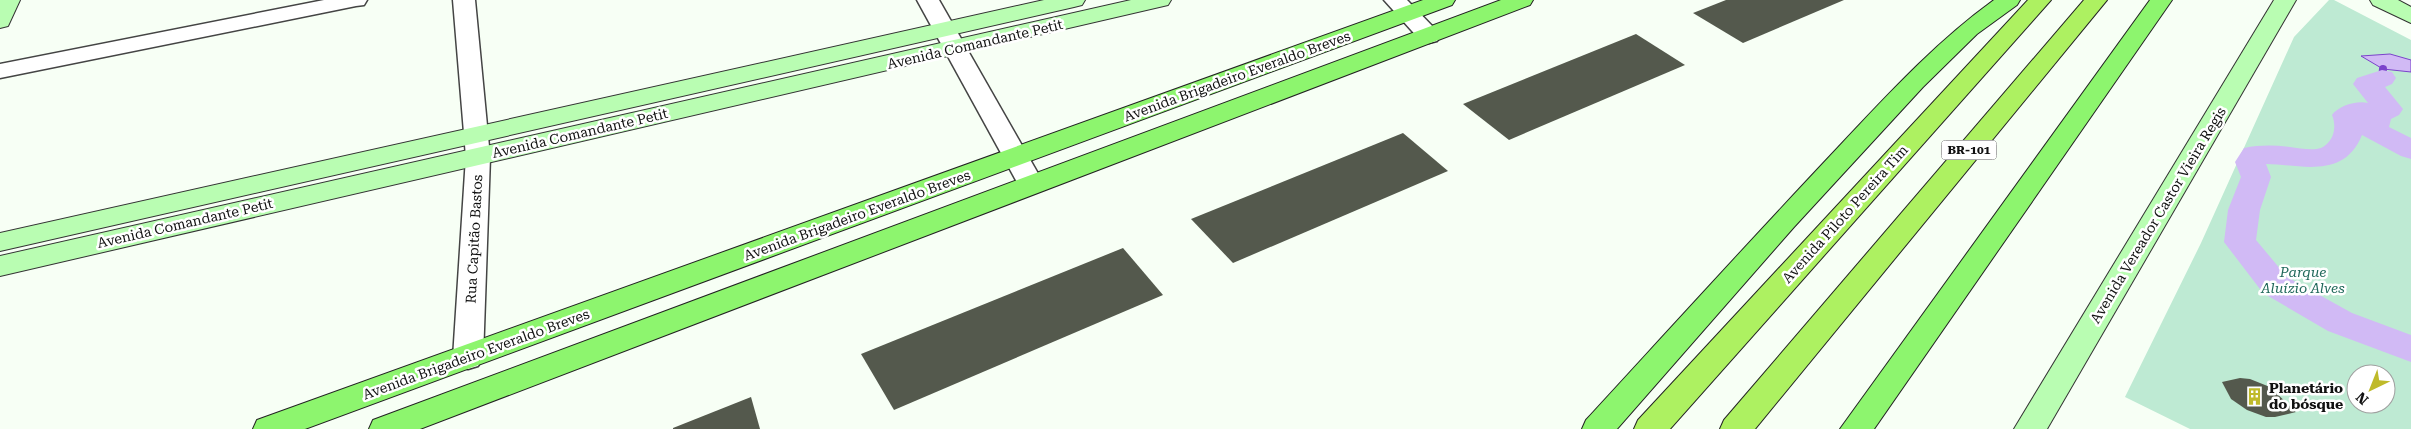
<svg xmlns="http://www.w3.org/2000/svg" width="2411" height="429" font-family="'Roboto Serif',serif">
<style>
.green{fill:#beead3;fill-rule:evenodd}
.water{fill:#d1baf5;stroke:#7b42cb}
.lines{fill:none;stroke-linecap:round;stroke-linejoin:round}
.stream{stroke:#7b42cb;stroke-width:8}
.canal{fill:#d1baf5;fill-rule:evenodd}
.building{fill:#54594d}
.street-casing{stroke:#444;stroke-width:3}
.secondary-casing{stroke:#333;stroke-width:2}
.primary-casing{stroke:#222;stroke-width:2}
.highway-casing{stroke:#222;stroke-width:2}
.street{fill:#fff;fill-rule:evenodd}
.secondary{fill:#b9fdb2;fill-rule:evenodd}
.primary{fill:#8df56e;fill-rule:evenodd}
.highway{fill:#adf161;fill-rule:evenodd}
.labels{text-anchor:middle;stroke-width:5;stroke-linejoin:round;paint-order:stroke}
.shield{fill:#fff;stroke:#585858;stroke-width:1}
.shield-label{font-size:12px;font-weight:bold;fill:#111}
.street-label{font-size:14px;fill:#111;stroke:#fff}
.park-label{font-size:14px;font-style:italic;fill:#21695b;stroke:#fff}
.poi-label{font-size:14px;font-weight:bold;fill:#111;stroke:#fff;text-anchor:start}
</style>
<rect width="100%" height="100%" fill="#f7fff5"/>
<path class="green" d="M2329,0H2334L2411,40V429H2190L2125,397L2201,243L2294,37ZM2356,374H2386V404H2356Z"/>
<polygon class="water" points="2390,54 2411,60 2411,72 2383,69 2361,56"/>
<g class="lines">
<polyline class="stream" points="2382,78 2383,69"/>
<path class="canal" d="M2382,70L2392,72L2396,78L2392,84L2385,87L2403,109L2399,115L2391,119L2389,127L2411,138V159L2401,156L2362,135C2344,179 2303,165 2266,164L2271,177L2260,210L2256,240L2287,277L2352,313L2411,335V362L2328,331L2263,293L2224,242L2228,210L2241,177L2235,162L2244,148C2259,145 2274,145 2290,147C2299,148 2312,151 2321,148C2334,142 2337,127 2332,115C2338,106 2357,100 2368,103L2353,84L2357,78Z"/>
</g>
<g class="building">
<polygon points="1726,0 1844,0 1743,43 1693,13"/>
<polygon points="1636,34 1685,65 1509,140 1463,104"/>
<polygon points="1403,133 1448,171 1233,263 1191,219"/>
<polygon points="1123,248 1163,295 894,410 861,354"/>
<polygon points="2240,378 2250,379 2270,387 2296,412 2275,417 2266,417 2247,410 2231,399 2222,382"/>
<polygon points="751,397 760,429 673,429 673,428"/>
</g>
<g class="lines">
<defs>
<g id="street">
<polygon points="324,0 367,0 364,5 356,6 0,78 0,64"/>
<polygon points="453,0 475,0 490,157 483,358 478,366 468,369 458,366 453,358 466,157"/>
<polygon points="917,0 939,0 1044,184 1040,190 1031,192 1022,190 1018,184"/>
<polygon points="1384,0 1407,0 1437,31 1440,36 1437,41 1429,43 1421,41"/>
</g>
<g id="secondary">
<polygon points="0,0 20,0 8,26 0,28"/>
<polygon points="1044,0 1085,0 1082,5 1074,7 0,251 0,233"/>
<polygon points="1131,0 1171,0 1168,5 0,276 0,256"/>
<polygon points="2274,0 2296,0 2047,429 2014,429"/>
<polygon points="2370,0 2398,0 2411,7 2411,23 2373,5"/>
</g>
<g id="primary">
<polygon points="1423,0 1455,0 1452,5 305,429 253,429 257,420"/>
<polygon points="1501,0 1533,0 1530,5 420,429 369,429 373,420"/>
<path d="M1994,0H2020L2017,5L1977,34L1923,87L1794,227L1617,429H1582L1586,420C1667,332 1748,243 1830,156C1882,101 1933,44 1994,0Z"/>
<polygon points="2150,0 2172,0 1874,429 1840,429"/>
</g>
<g id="highway">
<polygon points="2028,0 2051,0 1670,429 1634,429 1638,420"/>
<polygon points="2084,0 2107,0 1755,429 1720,429 1724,420"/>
</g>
</defs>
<use href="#street" class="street-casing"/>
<use href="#secondary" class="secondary-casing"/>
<use href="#primary" class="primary-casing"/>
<use href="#highway" class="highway-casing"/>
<use href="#street" class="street"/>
<use href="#secondary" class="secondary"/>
<use href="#primary" class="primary"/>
<use href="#highway" class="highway"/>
</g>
<defs>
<symbol id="building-bare" viewBox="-9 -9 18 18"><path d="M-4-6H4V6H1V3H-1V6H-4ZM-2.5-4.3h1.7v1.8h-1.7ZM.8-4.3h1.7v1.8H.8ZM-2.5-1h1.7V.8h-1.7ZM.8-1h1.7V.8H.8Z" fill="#bfba2a" stroke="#fff" stroke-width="2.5" paint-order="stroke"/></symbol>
</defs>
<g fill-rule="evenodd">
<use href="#building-bare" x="2242" y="384" width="25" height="25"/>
</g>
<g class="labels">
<rect class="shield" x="1941.5" y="140.5" width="55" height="19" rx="4"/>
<g class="shield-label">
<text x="1969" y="154">BR-101</text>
</g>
<g class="street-label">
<text transform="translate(975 44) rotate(-13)" y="5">Avenida Comandante Petit</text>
<text transform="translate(1237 76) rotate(-20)" y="5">Avenida Brigadeiro Everaldo Breves</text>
<text transform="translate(580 133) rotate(-13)" y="5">Avenida Comandante Petit</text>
<text transform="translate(1845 214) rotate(-48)" y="5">Avenida Piloto Pereira Tim</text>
<text transform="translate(857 215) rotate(-20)" y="5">Avenida Brigadeiro Everaldo Breves</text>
<text transform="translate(2158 215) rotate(-59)" y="5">Avenida Vereador Castor Vieira Regis</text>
<text transform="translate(185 223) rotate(-13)" y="5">Avenida Comandante Petit</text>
<text transform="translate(474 239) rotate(-87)" y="5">Rua Capitão Bastos</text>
<text transform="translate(476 354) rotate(-20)" y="5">Avenida Brigadeiro Everaldo Breves</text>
</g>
<g class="park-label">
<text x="2303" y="277">Parque<tspan x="2303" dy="16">Aluízio Alves</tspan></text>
</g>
<g class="poi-label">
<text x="2269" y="393">Planetário<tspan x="2269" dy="16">do bósque</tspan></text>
</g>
</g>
<g transform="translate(2371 389) rotate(223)"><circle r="24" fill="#ffffff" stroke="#a0a0a0"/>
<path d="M0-4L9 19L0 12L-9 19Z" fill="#bfba2a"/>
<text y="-8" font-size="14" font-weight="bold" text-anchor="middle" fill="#111111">N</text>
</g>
</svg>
